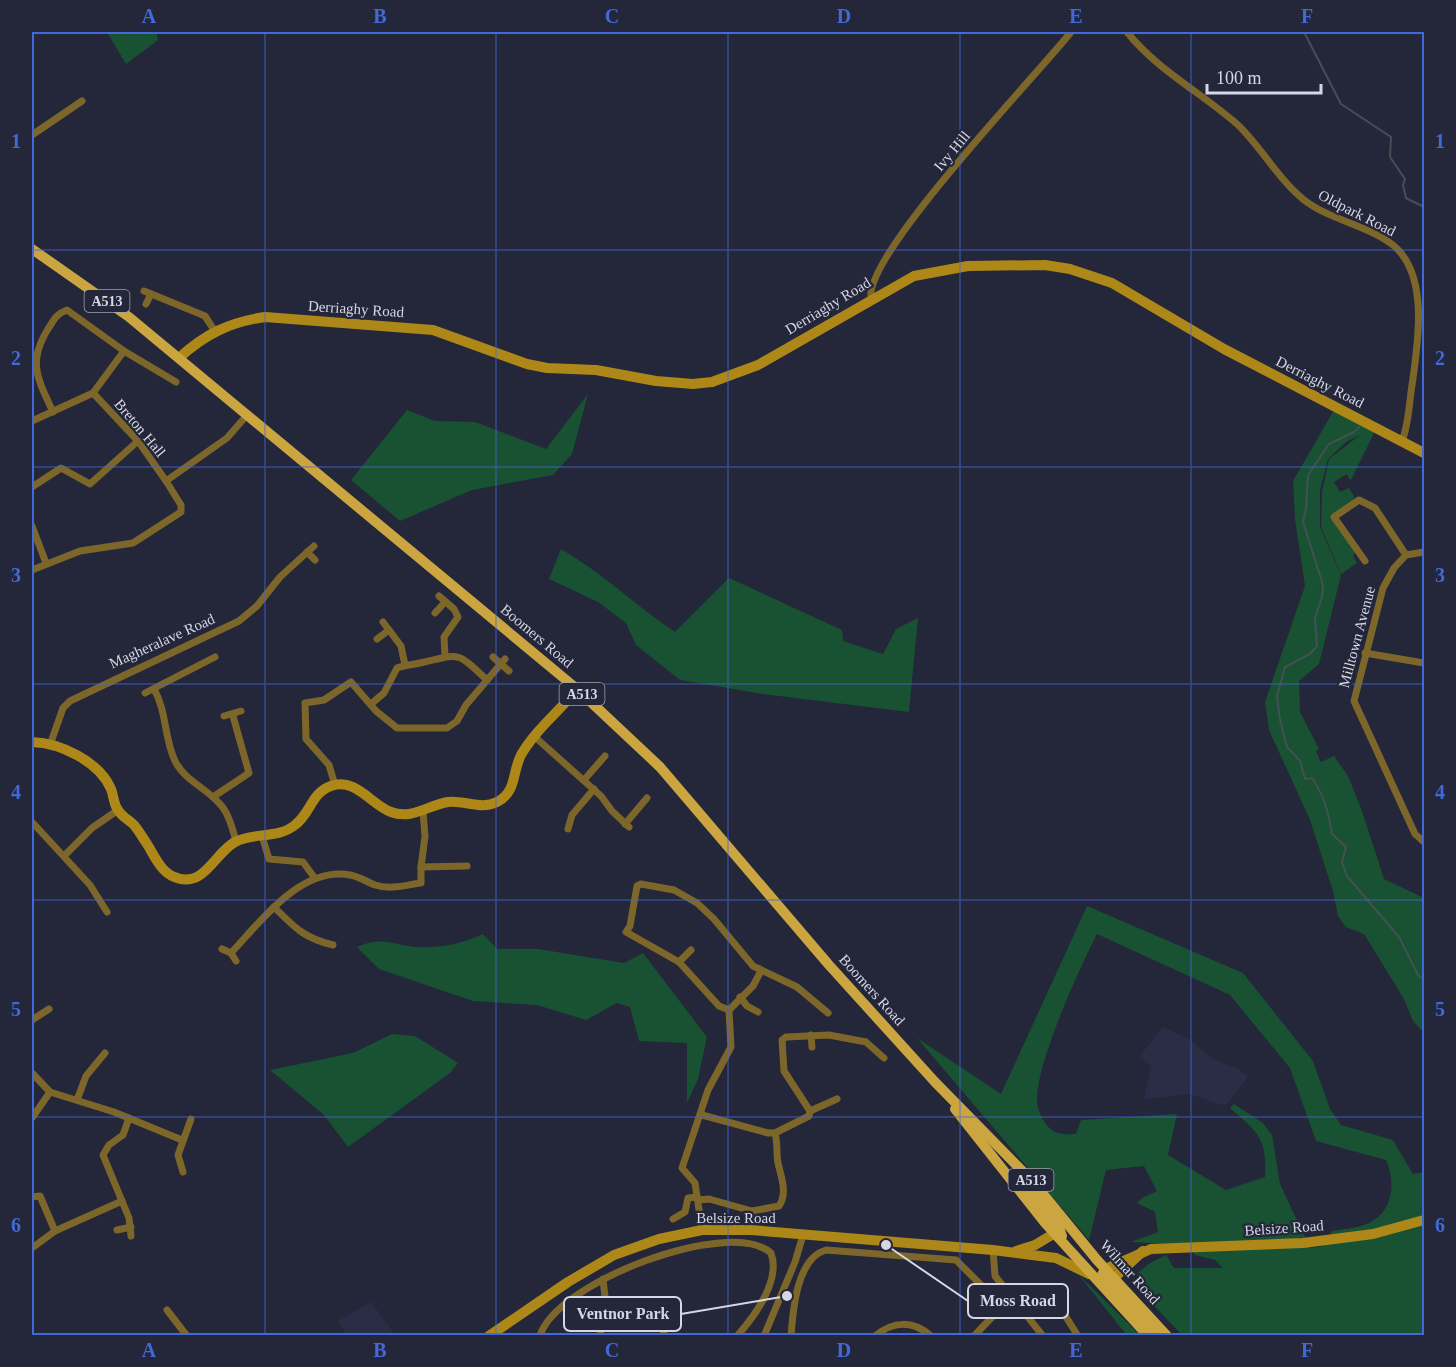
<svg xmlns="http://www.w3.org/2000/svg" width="1456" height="1367" font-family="'Times New Roman',serif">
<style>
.built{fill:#2a2d46}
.green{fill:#185232;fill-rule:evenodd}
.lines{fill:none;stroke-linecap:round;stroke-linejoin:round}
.stream{stroke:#435054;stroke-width:2}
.street{stroke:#7d662a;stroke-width:7}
.secondary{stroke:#ad8818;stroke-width:10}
.primary{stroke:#cba53f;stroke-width:10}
.grid{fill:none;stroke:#4269da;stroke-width:1.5;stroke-opacity:0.55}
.labels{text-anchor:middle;stroke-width:4.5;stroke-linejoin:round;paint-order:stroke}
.shield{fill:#242639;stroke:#a0a2b1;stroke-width:1.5}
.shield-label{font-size:14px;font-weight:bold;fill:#d5d7e4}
.street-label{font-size:15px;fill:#d5d7e4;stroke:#242639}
.leader{fill:none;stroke:#d5d7e4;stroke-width:2}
.callout-dot{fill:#d5d7e4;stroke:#242639;stroke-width:2}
.callout{fill:#242639;stroke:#d5d7e4;stroke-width:2}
.callout-label{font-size:16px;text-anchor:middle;font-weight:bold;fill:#d5d7e4}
.neatline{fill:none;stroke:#4269da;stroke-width:2}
.grid-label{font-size:20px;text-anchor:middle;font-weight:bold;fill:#4269da}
</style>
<rect width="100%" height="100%" fill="#242639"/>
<g class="built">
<polygon points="1163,1027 1187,1038 1215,1060 1237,1068 1248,1077 1225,1106 1190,1094 1144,1099 1151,1067 1139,1057"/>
<polygon points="371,1302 395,1335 347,1335 338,1321"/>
</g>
<g class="green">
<polygon points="107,32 156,32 158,40 126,64"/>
<polygon points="588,394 572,454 553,475 472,490 400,521 351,480 407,410 435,421 475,422 546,449"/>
<polygon points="1334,410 1375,431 1352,478 1350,480 1347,474 1334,482 1340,492 1349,488 1354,496 1353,501 1331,517 1356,552 1353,556 1357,563 1341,574 1321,527 1322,492 1329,459 1360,435 1346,442 1328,459 1320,490 1320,527 1341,575 1319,664 1299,681 1300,712 1319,749 1316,751 1321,762 1334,756 1348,776 1362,811 1384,879 1424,898 1424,1033 1413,1021 1404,999 1364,934 1346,927 1338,916 1333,891 1310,820 1269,730 1265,702 1305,586 1295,519 1293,481"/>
<path d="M561,549C603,573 636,606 675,632L729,578L842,630L843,641L883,654L896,629L918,618L909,712L763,694L680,680L636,645L626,623L598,602L549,579Z"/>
<path d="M1087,906L1243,973L1313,1061L1330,1109L1341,1125L1393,1140L1413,1174L1424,1172V1335H1182L1139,1290L1135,1281L1139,1272L1150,1263L1166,1255L1174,1268H1223L1215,1260L1195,1255L1189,1245L1131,1242L1158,1232L1155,1212L1137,1203L1142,1198L1157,1191L1144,1166L1106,1170L1089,1240L917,1038L1001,1094ZM1097,934L1230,995L1290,1068L1316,1141L1386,1160C1395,1180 1394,1207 1374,1220C1362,1228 1345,1229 1332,1231L1323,1246L1310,1248L1280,1184L1272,1135L1263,1123L1234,1104L1230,1108C1258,1133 1267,1137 1265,1177L1226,1190L1168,1155L1177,1114L1081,1120L1076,1134C1071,1134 1063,1135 1058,1133C1046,1130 1037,1111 1037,1099C1037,1062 1079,969 1097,934Z"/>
<path d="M483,934L497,949H538L624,963L643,953L707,1037L698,1079L687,1103V1043L639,1041L630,1007L617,1003L586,1020L537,1005L473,1001L379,969L357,947C383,935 394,946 420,947C443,948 463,943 483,934Z"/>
<polygon points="392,1034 415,1036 458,1063 450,1073 348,1147 324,1115 270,1070 353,1053"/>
<polygon points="1078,1274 1140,1335 1128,1335 1125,1333"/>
</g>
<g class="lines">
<g class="stream">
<polyline points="1304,32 1341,104 1391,137 1390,157 1405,179 1403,185 1406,198 1424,207"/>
<path d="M1359,427L1354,432L1329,444L1308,475L1306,509L1303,522L1323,585L1322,597L1315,618L1317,646L1310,654L1285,667L1277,696L1280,720L1287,747L1300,761L1305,779L1312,778C1324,795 1329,813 1332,834L1346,847L1342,862L1347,876L1399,937L1418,975L1424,980"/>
</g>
<g class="street">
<path d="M1127,32C1157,70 1202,93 1238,125C1262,148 1278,179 1304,200C1330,220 1367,225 1393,245C1431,276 1417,349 1411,392C1409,408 1408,426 1402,441"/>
<polyline points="32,135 82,101"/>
<polyline points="144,291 205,316 214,330"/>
<path d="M871,298C864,255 1038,74 1071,32"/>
<polyline points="146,304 151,294"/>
<polyline points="93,393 138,441 166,481 227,438 248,414"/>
<path d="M53,412C38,379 27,363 48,329C54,320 56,314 67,310L124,351L176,382"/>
<polyline points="32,421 93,393 124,351"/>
<polyline points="32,487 61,468 90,484 138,441"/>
<polyline points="32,526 46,563"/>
<polyline points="307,552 315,560"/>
<polyline points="1424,552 1406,555 1394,568 1383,588 1354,701 1415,834 1424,842"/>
<polyline points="1365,561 1334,517 1359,500 1375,508 1406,555"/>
<polyline points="32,570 80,551 133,543 181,512 181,505 166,481"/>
<polyline points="439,596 454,609 458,617 444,637 445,656"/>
<polyline points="435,613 445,602"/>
<polyline points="383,622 401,646 405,665"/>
<polyline points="377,639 389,630"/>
<polyline points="1365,653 1424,663"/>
<polyline points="493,657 509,671"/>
<path d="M154,689C167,712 164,738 175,761C185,781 205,787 219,803C229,813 232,828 236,841"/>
<polyline points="145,693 215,657"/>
<path d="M371,704L384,693L397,668C404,665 412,665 420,663C461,654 455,650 487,680"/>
<polyline points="224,716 241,711"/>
<polyline points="535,737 601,796 612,811 629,827"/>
<polyline points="50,745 63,708 70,701 239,621 257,606 280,577 314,546"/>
<polyline points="584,780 605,756"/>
<polyline points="335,785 329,765 306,739 305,703 324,700 351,682 376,711 397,728 447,728 457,721 466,705 505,659"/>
<polyline points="213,797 249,773 233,716"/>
<polyline points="423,811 425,836 421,867 467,866"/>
<polyline points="32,822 90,885 107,912"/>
<polyline points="625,824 647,798"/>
<polyline points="568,829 572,815 594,789"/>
<polyline points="262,836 269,859 303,862 314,877"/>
<polyline points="65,855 92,828 118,810"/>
<path d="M274,907C295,928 304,938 333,945"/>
<polyline points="222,949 231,953 236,961"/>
<path d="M231,953C261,921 301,866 350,875C358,876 367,882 375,885C390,890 406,885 421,883V867"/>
<polyline points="679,962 691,950"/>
<polyline points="740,997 747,1006 758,1012"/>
<polyline points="729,1010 719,1006 679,962 626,932 630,926 637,886 641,884 674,890 697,903 714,919 753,966 797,987 828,1013"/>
<polyline points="32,1020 49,1009"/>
<polyline points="811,1035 812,1047"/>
<polyline points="32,1073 50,1092 114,1112 182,1140"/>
<polyline points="77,1100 86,1076 105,1053"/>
<polyline points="810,1111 837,1099"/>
<polyline points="702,1115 768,1133 775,1133 809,1116 810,1111 784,1071 782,1040 786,1037 829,1035 866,1042 884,1058"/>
<polyline points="32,1118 50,1092"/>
<polyline points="129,1118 123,1135 109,1145 103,1155 129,1218 131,1236"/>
<polyline points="183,1172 178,1155 191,1119"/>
<polyline points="32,1197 40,1196 55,1231"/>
<path d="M698,1200L709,1199L752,1211L779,1206C788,1193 781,1177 778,1163C776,1153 778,1143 775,1133"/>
<polyline points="673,1219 685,1212 688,1198 697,1197"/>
<polyline points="117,1230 131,1227"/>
<polyline points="702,1230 695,1183 682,1168 708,1090 731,1047 729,1010 753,986 761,971"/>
<polyline points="32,1248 55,1231 122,1201"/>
<polyline points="993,1250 995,1276 1043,1336"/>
<polyline points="1019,1306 1036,1292 1044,1290 1051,1293 1078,1336"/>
<polyline points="167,1310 187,1336"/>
<path d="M540,1336C555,1283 729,1216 771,1253C781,1280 755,1316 737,1336"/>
<polyline points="600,1336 605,1297 603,1279"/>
<polyline points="662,1336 675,1307"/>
<polyline points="764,1336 795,1262 803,1235"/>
<path d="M791,1336C793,1309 797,1258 826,1250L956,1260L982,1286L996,1308L994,1315L974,1336"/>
<path d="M875,1336C893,1321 913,1320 931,1336"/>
</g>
<g class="secondary">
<path d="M179,358C205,334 230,322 265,317L433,330L527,364L547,368L596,370L656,381L693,384L712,382L758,365L914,276L968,266L1045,265L1070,269L1112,283L1224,349L1424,453"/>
<path d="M32,742C60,743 99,761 111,789C114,796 113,803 118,810C122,817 129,820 134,825C139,831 143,838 147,844C154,855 160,870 172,876C204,891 213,854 235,842C254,832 278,839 295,825C311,813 311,793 331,786C356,777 371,805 391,812C412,820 428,805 448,802C465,800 481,810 497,802C517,792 512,772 521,755C535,730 560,711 577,689"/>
<polyline points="1016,1251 1035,1245 1060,1230"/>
<polyline points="1105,1269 1151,1249 1303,1243 1373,1234 1424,1220"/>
<polyline points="1106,1280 1114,1278 1143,1251"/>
<polyline points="489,1336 568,1282 614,1255 659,1239 702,1230 751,1230 993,1250 1056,1258 1089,1274"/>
</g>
<g class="primary">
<polyline points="32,249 129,317 577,689 660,767 829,965 935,1082 1034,1183 1097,1260 1167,1336"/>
<polyline points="955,1109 1045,1223 1148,1336"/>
<polyline points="1021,1178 1060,1230 1062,1236"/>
<polyline points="1105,1269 1102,1275 1105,1280 1155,1336"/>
</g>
</g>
<path class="grid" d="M265,32V1336M496,32V1336M728,32V1336M960,32V1336M1191,32V1336M32,250H1424M32,467H1424M32,684H1424M32,900H1424M32,1117H1424"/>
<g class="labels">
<g class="shield">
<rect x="84.5" y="290" width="45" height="22" rx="4.5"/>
<rect x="559.5" y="683" width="45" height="22" rx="4.5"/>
<rect x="1008.5" y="1169" width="45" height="22" rx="4.5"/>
</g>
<g class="shield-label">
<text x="107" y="306">A513</text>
<text x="582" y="699">A513</text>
<text x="1031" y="1185">A513</text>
</g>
<g class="street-label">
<text transform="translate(952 151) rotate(-50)" y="5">Ivy Hill</text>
<text transform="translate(1357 213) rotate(27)" y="5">Oldpark Road</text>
<text transform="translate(828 306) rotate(-31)" y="5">Derriaghy Road</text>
<text transform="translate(356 309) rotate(4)" y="5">Derriaghy Road</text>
<text transform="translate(1320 382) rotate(27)" y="5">Derriaghy Road</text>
<text transform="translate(140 428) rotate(50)" y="5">Breton Hall</text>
<text transform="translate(537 636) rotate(40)" y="5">Boomers Road</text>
<text transform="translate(1357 637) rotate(-75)" y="5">Milltown Avenue</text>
<text transform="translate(162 641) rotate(-24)" y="5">Magheralave Road</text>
<text transform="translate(872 990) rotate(48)" y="5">Boomers Road</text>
<text x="736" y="1223">Belsize Road</text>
<text transform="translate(1284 1228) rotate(-4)" y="5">Belsize Road</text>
<text transform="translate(1130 1272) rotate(48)" y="5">Wilmar Road</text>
</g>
</g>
<path class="leader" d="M886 1245L968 1301M787 1296L681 1314"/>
<g class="callout-dot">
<circle cx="886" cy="1245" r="6"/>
<circle cx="787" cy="1296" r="6"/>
</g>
<g class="callout">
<rect x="968" y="1284" width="100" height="34" rx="6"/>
<rect x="564" y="1297" width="117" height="34" rx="6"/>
</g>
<g class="callout-label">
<text x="1018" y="1306">Moss Road</text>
<text x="623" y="1319">Ventnor Park</text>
</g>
<rect width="1456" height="1367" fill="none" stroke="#242639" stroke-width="66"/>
<path d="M1207 84v9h114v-9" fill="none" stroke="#d5d7e4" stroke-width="3"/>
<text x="1216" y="84" font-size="18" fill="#d5d7e4" stroke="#242639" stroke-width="4.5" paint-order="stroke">100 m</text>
<rect x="33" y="33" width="1390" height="1301" class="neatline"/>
<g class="grid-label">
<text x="149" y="23">A</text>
<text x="380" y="23">B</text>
<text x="612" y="23">C</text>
<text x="844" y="23">D</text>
<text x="1076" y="23">E</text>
<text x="1307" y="23">F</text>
<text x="16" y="148">1</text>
<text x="1440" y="148">1</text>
<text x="16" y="365">2</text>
<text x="1440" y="365">2</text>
<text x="16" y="582">3</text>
<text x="1440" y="582">3</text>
<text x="16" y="799">4</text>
<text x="1440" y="799">4</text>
<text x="16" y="1016">5</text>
<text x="1440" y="1016">5</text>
<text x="16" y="1232">6</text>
<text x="1440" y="1232">6</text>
<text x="149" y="1357">A</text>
<text x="380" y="1357">B</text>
<text x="612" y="1357">C</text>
<text x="844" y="1357">D</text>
<text x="1076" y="1357">E</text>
<text x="1307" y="1357">F</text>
</g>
</svg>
